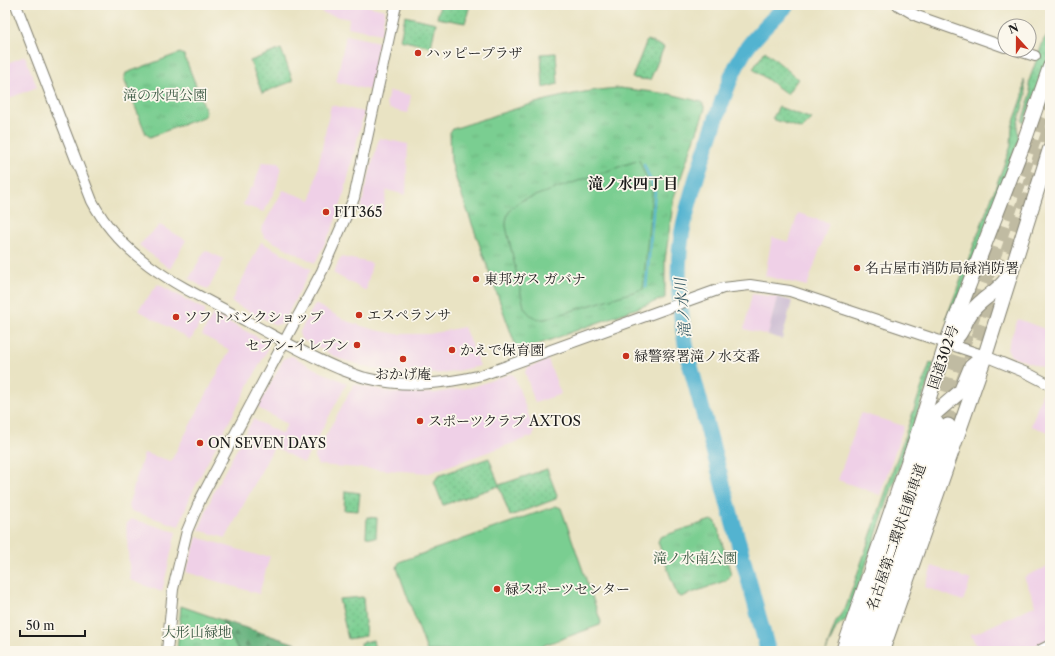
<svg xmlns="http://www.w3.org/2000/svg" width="1055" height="656" font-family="'Libre Caslon Text','Noto Serif JP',serif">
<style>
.built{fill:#efd0e7}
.industrial{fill:#cdbed3}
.grass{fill:url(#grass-dots);stroke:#4b7556}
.forest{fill:url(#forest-firs);stroke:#40664c}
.park{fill:url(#park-tufts);stroke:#4b7556}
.pitch{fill:#7ace91;stroke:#4b7556}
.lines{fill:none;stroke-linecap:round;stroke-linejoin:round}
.stream{stroke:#52b3d0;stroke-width:2.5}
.river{stroke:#52b3d0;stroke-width:16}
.motorway-tunnel{stroke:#c0bba2;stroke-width:15;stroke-dasharray:15 8;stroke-linecap:butt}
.tertiary-casing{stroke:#828070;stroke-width:12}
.primary-casing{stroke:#828070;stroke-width:15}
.trunk-casing{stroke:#828070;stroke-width:16}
.motorway-casing{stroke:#828070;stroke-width:17}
.tertiary{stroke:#fff;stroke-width:10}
.primary{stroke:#fff;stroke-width:13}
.trunk{stroke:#fff;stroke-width:14}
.motorway{stroke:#fff;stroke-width:15}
.poi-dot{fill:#c8321e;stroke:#fbf7ec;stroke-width:1.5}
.labels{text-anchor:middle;stroke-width:3.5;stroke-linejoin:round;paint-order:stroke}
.poi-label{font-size:14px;fill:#1c1c1c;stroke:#fbf7ec;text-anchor:start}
.park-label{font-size:14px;fill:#3d5a45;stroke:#fbf7ec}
.street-label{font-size:14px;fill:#1c1c1c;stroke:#fbf7ec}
.neighbourhood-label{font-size:15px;font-weight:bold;fill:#1c1c1c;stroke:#fbf7ec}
.water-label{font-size:15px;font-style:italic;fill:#325864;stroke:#fbf7ec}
</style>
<defs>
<pattern id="grass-dots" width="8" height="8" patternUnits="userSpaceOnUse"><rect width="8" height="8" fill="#7ace91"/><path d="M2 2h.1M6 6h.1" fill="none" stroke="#69b07c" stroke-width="1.8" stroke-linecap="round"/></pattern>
<pattern id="forest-firs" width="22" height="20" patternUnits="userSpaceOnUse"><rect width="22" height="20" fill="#63b17b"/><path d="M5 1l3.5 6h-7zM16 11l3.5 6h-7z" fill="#518f64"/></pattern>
<pattern id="park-tufts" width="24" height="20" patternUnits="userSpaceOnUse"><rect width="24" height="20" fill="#7ace91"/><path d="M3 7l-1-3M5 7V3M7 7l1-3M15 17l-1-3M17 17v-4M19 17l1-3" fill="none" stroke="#69b07c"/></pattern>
</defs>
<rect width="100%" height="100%" fill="#fbf7ec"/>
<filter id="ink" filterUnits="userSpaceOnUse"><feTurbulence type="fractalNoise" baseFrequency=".025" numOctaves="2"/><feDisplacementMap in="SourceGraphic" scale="8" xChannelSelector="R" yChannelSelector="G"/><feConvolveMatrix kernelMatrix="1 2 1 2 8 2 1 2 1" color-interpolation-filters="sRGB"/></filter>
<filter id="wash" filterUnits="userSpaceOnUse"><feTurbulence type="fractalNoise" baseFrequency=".012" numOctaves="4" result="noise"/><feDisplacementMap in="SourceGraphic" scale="16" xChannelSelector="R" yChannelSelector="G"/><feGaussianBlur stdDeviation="0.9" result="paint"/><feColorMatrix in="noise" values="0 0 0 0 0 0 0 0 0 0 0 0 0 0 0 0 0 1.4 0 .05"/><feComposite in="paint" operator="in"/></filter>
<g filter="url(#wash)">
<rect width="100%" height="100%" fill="#e9e3c3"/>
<g class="built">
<polygon points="324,5 363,5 385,10 381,34 348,27 349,19 322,13"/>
<polygon points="346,35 379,42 369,90 336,82"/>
<polygon points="25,56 37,87 5,100 5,64"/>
<polygon points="389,91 411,95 408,113 389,109 386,104"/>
<polygon points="331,105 364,112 343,198 333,227 315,263 264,237 261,230 283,190 311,200"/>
<polygon points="379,138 408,144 406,195 387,190 382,214 360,210"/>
<polygon points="262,162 278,163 281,167 276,188 264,212 243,205 248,192 251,187 253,188"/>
<polygon points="798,213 829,223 807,286 765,276 772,237 789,242"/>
<polygon points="160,225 186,240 170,269 139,245"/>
<polygon points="261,242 311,269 283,323 276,325 231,302"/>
<polygon points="205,250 224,259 208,290 189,279"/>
<polygon points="341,257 372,263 366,291 333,273"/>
<polygon points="158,284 205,310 205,314 191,340 138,310"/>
<polygon points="752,294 777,297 768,335 744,329"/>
<polygon points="315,304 349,322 375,330 396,334 429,334 464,327 480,366 447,373 408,375 373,369 340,359 301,339 299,333"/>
<polygon points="213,314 265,341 268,349 205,467 191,495 179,526 131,511 128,506 144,453 171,461 230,350 202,335"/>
<polygon points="1018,319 1050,331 1050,351 1044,368 1011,356 1007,348"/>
<polygon points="292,356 319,371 347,383 304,463 274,447 226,538 199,530 214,491 253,419 282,434 287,424 258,408 284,358"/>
<polygon points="548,360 561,394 535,403 525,372 527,368"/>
<polygon points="510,374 514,375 534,431 533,436 429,473 318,465 314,457 354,384 395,393 435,393 472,387"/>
<polygon points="1043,391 1050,396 1050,431 1049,432 1031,426"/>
<polygon points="861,413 904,426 880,495 838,480"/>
<polygon points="132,519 176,532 162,592 130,580 126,524"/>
<polygon points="197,537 260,556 270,556 259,594 186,572"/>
<polygon points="1050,565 1050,638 1024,651 971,651 977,648 970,633 974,634 1036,605 1024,577"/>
<polygon points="932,566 971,580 963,601 925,587"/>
</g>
<polygon class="industrial" points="777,297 792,301 782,339 768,335"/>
<g class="grass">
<polygon points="440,5 470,5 465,23 437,18"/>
<polygon points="405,16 436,23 431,47 400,40"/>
<polygon points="1050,34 1050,53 1024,123 1022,121 1031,94 1029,86 1030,78 1044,39"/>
<polygon points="647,40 664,47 650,80 632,78"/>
<polygon points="281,49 293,81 262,93 250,61"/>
<polygon points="765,51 798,79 787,94 753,69"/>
<polygon points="556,53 558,84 543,88 541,54"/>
<polygon points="1024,79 1026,95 1017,126 1019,139 950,321 946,319 1011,146 1012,127 1023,96"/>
<polygon points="779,107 812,119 802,129 772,119"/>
<polygon points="930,363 934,364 848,618 837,626 826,651 836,621 846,607"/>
<polygon points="489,458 499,485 547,469 557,495 556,499 510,516 499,486 443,505 434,482 438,476"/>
<polygon points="345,491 360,493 358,511 344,510"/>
<polygon points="367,517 377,518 376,538 366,537"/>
<polygon points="363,597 366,636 348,639 339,599"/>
<polygon points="373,640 375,651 362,651 361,643"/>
</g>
<polygon class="forest" points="221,620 312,649 313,651 239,651"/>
<g class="park">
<polygon points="180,53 184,55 206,111 205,116 150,137 146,134 124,79 126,73"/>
<path d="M619,88L670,94L702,102L705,109L674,197L665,260V298L523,350L516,347L456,179L451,161L450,132L453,129C509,111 559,92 619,88Z"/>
<polygon points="711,520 716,522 731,574 727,580 681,597 677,595 658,542 660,537"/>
<polygon points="181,606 221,620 239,651 177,651"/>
</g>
<g class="pitch">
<path d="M639,160L652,192L643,289L545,319C535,320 529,315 524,307L506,226C506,214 510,208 520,201Z"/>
<polygon points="556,506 561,508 601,622 600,625 528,651 427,651 397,568 399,562"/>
</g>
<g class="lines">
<polyline class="stream" points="644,165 655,191 646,287"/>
<path class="river" d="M768,651L688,357C680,317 675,273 682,233C689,197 701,162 713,128C722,102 730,75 744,52C756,34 772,20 787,5"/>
</g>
</g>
<g filter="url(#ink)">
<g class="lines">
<g class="motorway-tunnel">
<polyline points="939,414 1050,92"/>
<polyline points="948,426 1050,129"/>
</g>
<defs>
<g id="tertiary">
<path d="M16,5L92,201C125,264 189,290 248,322C278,338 308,356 340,369C349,372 357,376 366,378C405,388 443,384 482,375L723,288L750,285L790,291L985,356L1029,374L1050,385"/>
<polyline points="898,5 917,16 1005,47"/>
<polyline points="1016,50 1035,56"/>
<polyline points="167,651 173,589 187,531 201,498 322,271 354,198 396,5"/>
</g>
<polyline id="primary" points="1042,651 1050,647"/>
<g id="trunk">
<path d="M947,344C965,335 962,323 973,310C983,297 998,292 1007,278"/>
<polyline points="924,428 932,416 961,391 971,367 977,362"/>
<polyline points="843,651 915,442 946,344 1024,142 1050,67"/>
<polyline points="882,651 985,356 1050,149"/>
</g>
<g id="motorway">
<polyline points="855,651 936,423"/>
<polyline points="869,651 948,426"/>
</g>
</defs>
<use href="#tertiary" class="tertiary-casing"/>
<use href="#primary" class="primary-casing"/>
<use href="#trunk" class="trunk-casing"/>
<use href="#motorway" class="motorway-casing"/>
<use href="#tertiary" class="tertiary"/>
<use href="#primary" class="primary"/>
<use href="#trunk" class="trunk"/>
<use href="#motorway" class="motorway"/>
</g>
</g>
<g class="poi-dot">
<circle cx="418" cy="53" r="4"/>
<circle cx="326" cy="212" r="4"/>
<circle cx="857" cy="268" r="4"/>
<circle cx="476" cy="279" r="4"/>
<circle cx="359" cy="315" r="4"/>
<circle cx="176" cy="317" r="4"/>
<circle cx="357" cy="345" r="4"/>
<circle cx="452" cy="350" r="4"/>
<circle cx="626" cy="356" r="4"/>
<circle cx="403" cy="359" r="4"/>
<circle cx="420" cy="421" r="4"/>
<circle cx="200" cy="443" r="4"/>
<circle cx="497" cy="589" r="4"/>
</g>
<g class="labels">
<g class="poi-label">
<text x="426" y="58">ハッピープラザ</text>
<text x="334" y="217">FIT365</text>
<text x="865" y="273">名古屋市消防局緑消防署</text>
<text x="484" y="284">東邦ガス ガバナ</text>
<text x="367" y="320">エスペランサ</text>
<text x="184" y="322">ソフトバンクショップ</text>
<text x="349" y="350" text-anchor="end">セブン-イレブン</text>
<text x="460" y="355">かえで保育園</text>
<text x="634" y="361">緑警察署滝ノ水交番</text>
<text x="403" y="379" text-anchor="middle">おかげ庵</text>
<text x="428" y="426">スポーツクラブ AXTOS</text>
<text x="208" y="448">ON SEVEN DAYS</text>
<text x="505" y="594">緑スポーツセンター</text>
</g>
<g class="park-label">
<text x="165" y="100">滝の水西公園</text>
<text x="695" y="563">滝ノ水南公園</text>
<text x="197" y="637">大形山緑地</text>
</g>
<g class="street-label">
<text transform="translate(943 357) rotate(-71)" y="5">国道302号</text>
<text transform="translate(896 537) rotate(-71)" y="5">名古屋第二環状自動車道</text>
</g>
<g class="neighbourhood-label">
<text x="633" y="189">滝ノ水四丁目</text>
</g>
<g class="water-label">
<text transform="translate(683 308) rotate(-95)" y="5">滝ノ水川</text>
</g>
</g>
<rect width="1055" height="656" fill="none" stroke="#fbf7ec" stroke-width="20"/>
<g transform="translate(1017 38) rotate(339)"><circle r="19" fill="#fbf7ec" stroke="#a29f99"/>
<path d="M0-3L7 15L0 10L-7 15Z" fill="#c8321e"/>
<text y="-6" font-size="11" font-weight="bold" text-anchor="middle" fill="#1c1c1c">N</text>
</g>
<path d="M20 630v6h65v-6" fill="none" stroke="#1c1c1c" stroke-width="2"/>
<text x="26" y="630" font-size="12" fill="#1c1c1c" stroke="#fbf7ec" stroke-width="3" paint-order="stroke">50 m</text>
</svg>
